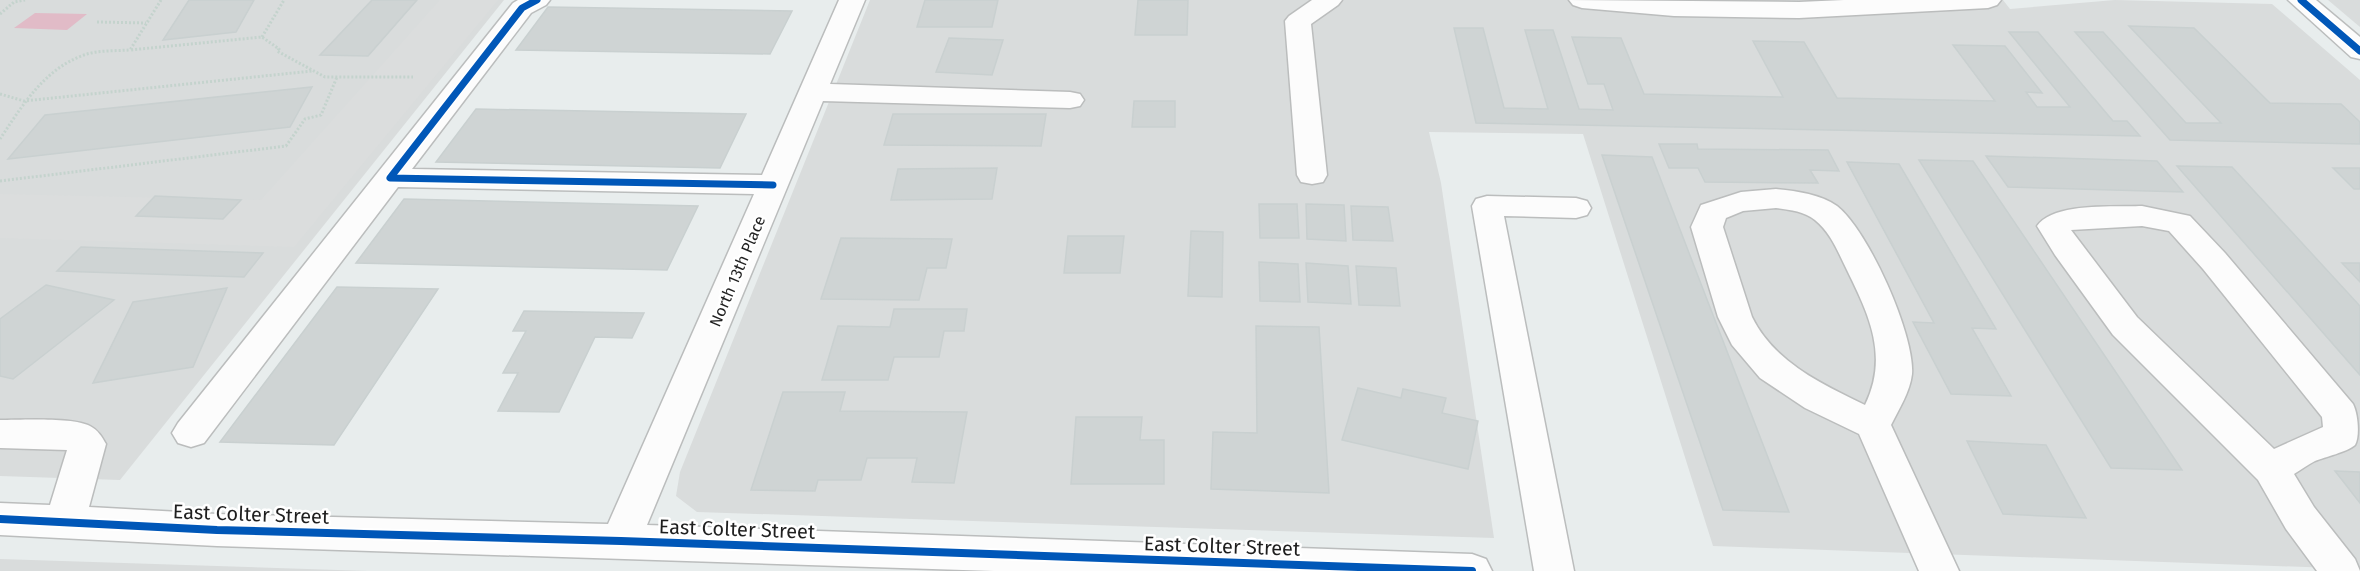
<svg xmlns="http://www.w3.org/2000/svg" width="2360" height="571" font-family="'Fira Sans',sans-serif">
<style>
.residential{fill:#d9dcdc}
.parking{fill:#dbdddd}
.water{fill:#e1bbc7}
.building{fill:#cfd4d4;stroke:#c9d0d0;stroke-width:1.5}
.lines{fill:none;stroke-linecap:round;stroke-linejoin:round}
.minor-casing{stroke:#bbbdbd;stroke-width:3}
.path{stroke:#c4d3cd;stroke-width:3;stroke-dasharray:2 2;stroke-linecap:butt}
.minor{fill:#fcfcfc;fill-rule:evenodd}
.cycleway-far1-casing{stroke:#fff;stroke-width:10}
.cycleway-casing{stroke:#fff;stroke-width:12}
.cycleway-far1{stroke:#0057b8;stroke-width:7}
.cycleway{stroke:#0057b8;stroke-width:8}
.labels{text-anchor:middle;stroke-width:5;stroke-linejoin:round;paint-order:stroke}
.street-label{font-size:16px;fill:#1f1f1f;stroke:#fff}
.near-street-label{font-size:20px;fill:#1f1f1f;stroke:#fff}
</style>
<rect width="100%" height="100%" fill="#e8eded"/>
<g class="residential">
<polygon points="0,0 504,0 120,480 0,476"/>
<polygon points="870,0 2003,0 2010,9 2115,0 2272,4 2360,80 2360,569 1713,546 1583,134 1429,132 1441,183 1494,538 697,512 676,496 680,472"/>
<polygon points="2329,0 2360,0 2360,27 2328,0"/>
<polygon points="0,559 368,571 0,571"/>
</g>
<polygon class="parking" points="440,0 498,0 294,247 0,238 0,194 261,200"/>
<polygon class="water" points="35,13 87,14 67,30 14,28"/>
<g class="building">
<polygon points="189,0 254,0 236,32 163,40"/>
<polygon points="372,0 417,0 368,56 320,55"/>
<polygon points="925,0 998,0 992,27 917,27"/>
<polygon points="1138,0 1188,0 1187,35 1135,35"/>
<polygon points="548,7 792,11 770,54 516,50"/>
<polygon points="2129,26 2194,28 2270,103 2341,104 2360,122 2360,144 2170,140 2075,32 2103,32 2186,123 2221,123"/>
<polygon points="1454,28 1483,28 1504,108 1548,109 1525,30 1553,30 1579,109 1613,110 1604,84 1588,84 1572,37 1621,38 1644,94 1783,97 1753,41 1804,42 1837,98 1995,101 1953,45 2005,46 2042,93 2026,92 2037,107 2070,107 2009,32 2038,32 2113,121 2127,121 2140,136 1476,123"/>
<polygon points="949,38 1003,40 992,75 936,72"/>
<polygon points="312,87 290,127 8,159 45,115"/>
<polygon points="1134,101 1175,101 1175,127 1132,127"/>
<polygon points="476,109 746,114 720,168 436,162"/>
<polygon points="893,114 1046,114 1041,146 884,145"/>
<polygon points="1659,144 1697,144 1698,149 1828,150 1839,171 1810,170 1818,183 1705,182 1698,168 1669,168"/>
<polygon points="1602,155 1652,157 1789,512 1723,510"/>
<polygon points="1986,156 2157,161 2183,192 2008,187"/>
<polygon points="1919,160 1973,161 2182,470 2111,468"/>
<polygon points="1847,162 1899,164 1996,329 1972,328 2011,396 1951,394 1913,322 1934,323"/>
<polygon points="2177,166 2232,167 2360,306 2360,375"/>
<polygon points="997,168 992,199 891,200 898,169"/>
<polygon points="2333,168 2360,168 2360,189 2354,189"/>
<polygon points="155,196 241,200 223,219 136,216"/>
<polygon points="404,199 698,206 667,270 356,263"/>
<polygon points="1259,204 1297,204 1299,238 1260,238"/>
<polygon points="1306,204 1344,205 1346,241 1307,239"/>
<polygon points="1351,206 1388,207 1393,241 1353,240"/>
<polygon points="1191,231 1223,232 1222,297 1188,296"/>
<polygon points="1068,236 1124,236 1120,273 1064,273"/>
<polygon points="841,238 952,239 946,268 927,268 919,300 821,299"/>
<polygon points="81,247 263,253 244,277 57,271"/>
<polygon points="1259,262 1298,264 1300,302 1260,301"/>
<polygon points="1306,263 1348,266 1351,304 1308,302"/>
<polygon points="2342,263 2360,263 2360,282"/>
<polygon points="1356,266 1396,268 1400,306 1359,305"/>
<polygon points="46,285 114,300 13,379 0,376 0,319"/>
<polygon points="337,287 438,289 334,445 220,442"/>
<polygon points="227,288 193,367 93,383 133,302"/>
<polygon points="894,309 967,309 964,331 944,331 939,357 894,357 888,380 822,380 838,326 890,327"/>
<polygon points="524,311 644,313 632,338 595,337 559,412 498,411 518,373 503,373 526,331 513,331"/>
<polygon points="1256,326 1319,327 1329,493 1211,489 1213,432 1257,433"/>
<polygon points="1358,388 1401,398 1403,389 1446,398 1442,413 1478,421 1468,469 1342,440"/>
<polygon points="783,392 845,392 840,411 967,412 954,483 912,482 917,458 867,458 861,480 818,480 815,491 751,490"/>
<polygon points="1076,417 1142,417 1140,440 1164,440 1164,484 1071,484"/>
<polygon points="1967,441 2046,445 2086,518 2003,514"/>
<polygon points="2335,471 2360,472 2360,503"/>
</g>
<g class="lines">
<defs>
<g id="minor">
<path d="M518,0H550L546,5L531,13L412,169L762,175L839,0H865L830,84L1070,92L1080,94L1084,100L1080,106L1070,108L823,101L647,525L1472,554L1486,559L1492,571H994L217,546L0,535V503L50,505L67,450L0,448V420C21,420 73,417 90,426C98,430 102,437 106,444L89,507L217,514L608,524L754,194L398,187L204,443L191,447L178,443L172,433L178,423L513,3Z"/>
<polygon points="1312,0 1342,0 1338,5 1311,24 1327,175 1323,182 1312,184 1301,182 1297,175 1285,21 1289,16"/>
<polygon points="1569,0 1799,2 1844,0 2001,0 1997,5 1988,8 1799,18 1674,16 1582,8 1573,5"/>
<polygon points="2288,0 2316,0 2360,37 2360,59 2351,57"/>
<path d="M1776,189C1796,191 1820,194 1837,206C1868,230 1915,335 1912,374C1910,392 1899,409 1891,425L1959,571H1919L1859,434L1805,408L1760,378L1732,345L1718,317L1691,227L1701,205L1741,192ZM1776,208C1790,210 1803,211 1815,220C1831,233 1838,252 1847,270C1869,315 1889,356 1865,405C1822,384 1774,362 1752,317L1723,227L1726,218L1743,211Z"/>
<polygon points="1487,196 1576,198 1587,201 1591,208 1587,215 1576,218 1504,216 1574,571 1534,571 1472,206 1476,199"/>
<path d="M2142,206L2190,216L2225,253L2353,404C2358,414 2360,436 2355,445C2347,452 2325,457 2315,461C2307,465 2301,470 2294,474L2314,507L2355,559L2360,571H2317L2286,529L2258,480L2113,335L2055,255L2037,226C2053,202 2115,207 2142,206ZM2142,226L2169,231L2203,269L2322,417L2323,427L2274,449L2137,317L2071,230Z"/>
</g>
</defs>
<use href="#minor" class="minor-casing"/>
<g class="path">
<polyline points="161,0 130,50 262,37 279,49 277,51 325,77 413,77"/>
<polyline points="0,14 14,2 25,0"/>
<polyline points="97,22 146,23"/>
<polyline points="262,37 284,0"/>
<polyline points="0,94 24,101 312,71"/>
<path d="M0,139C22,106 44,69 84,55C98,50 115,51 130,50"/>
<polyline points="0,181 286,146 305,119 321,115 337,77"/>
</g>
<use href="#minor" class="minor"/>
<defs>
<g id="cycleway-far1">
<polyline points="537,0 522,8 390,178 773,185"/>
<polyline points="2301,0 2360,51"/>
</g>
<polyline id="cycleway" points="0,519 217,530 621,541 1472,571"/>
</defs>
<use href="#cycleway-far1" class="cycleway-far1-casing"/>
<use href="#cycleway" class="cycleway-casing"/>
<use href="#cycleway-far1" class="cycleway-far1"/>
<use href="#cycleway" class="cycleway"/>
</g>
<g class="labels">
<g class="street-label">
<text transform="translate(737 271) rotate(-67)" y="6">North 13th Place</text>
</g>
<g class="near-street-label">
<text transform="translate(251 514) rotate(2)" y="7">East Colter Street</text>
<text transform="translate(737 529) rotate(2)" y="7">East Colter Street</text>
<text transform="translate(1222 546) rotate(2)" y="7">East Colter Street</text>
</g>
</g>
</svg>
